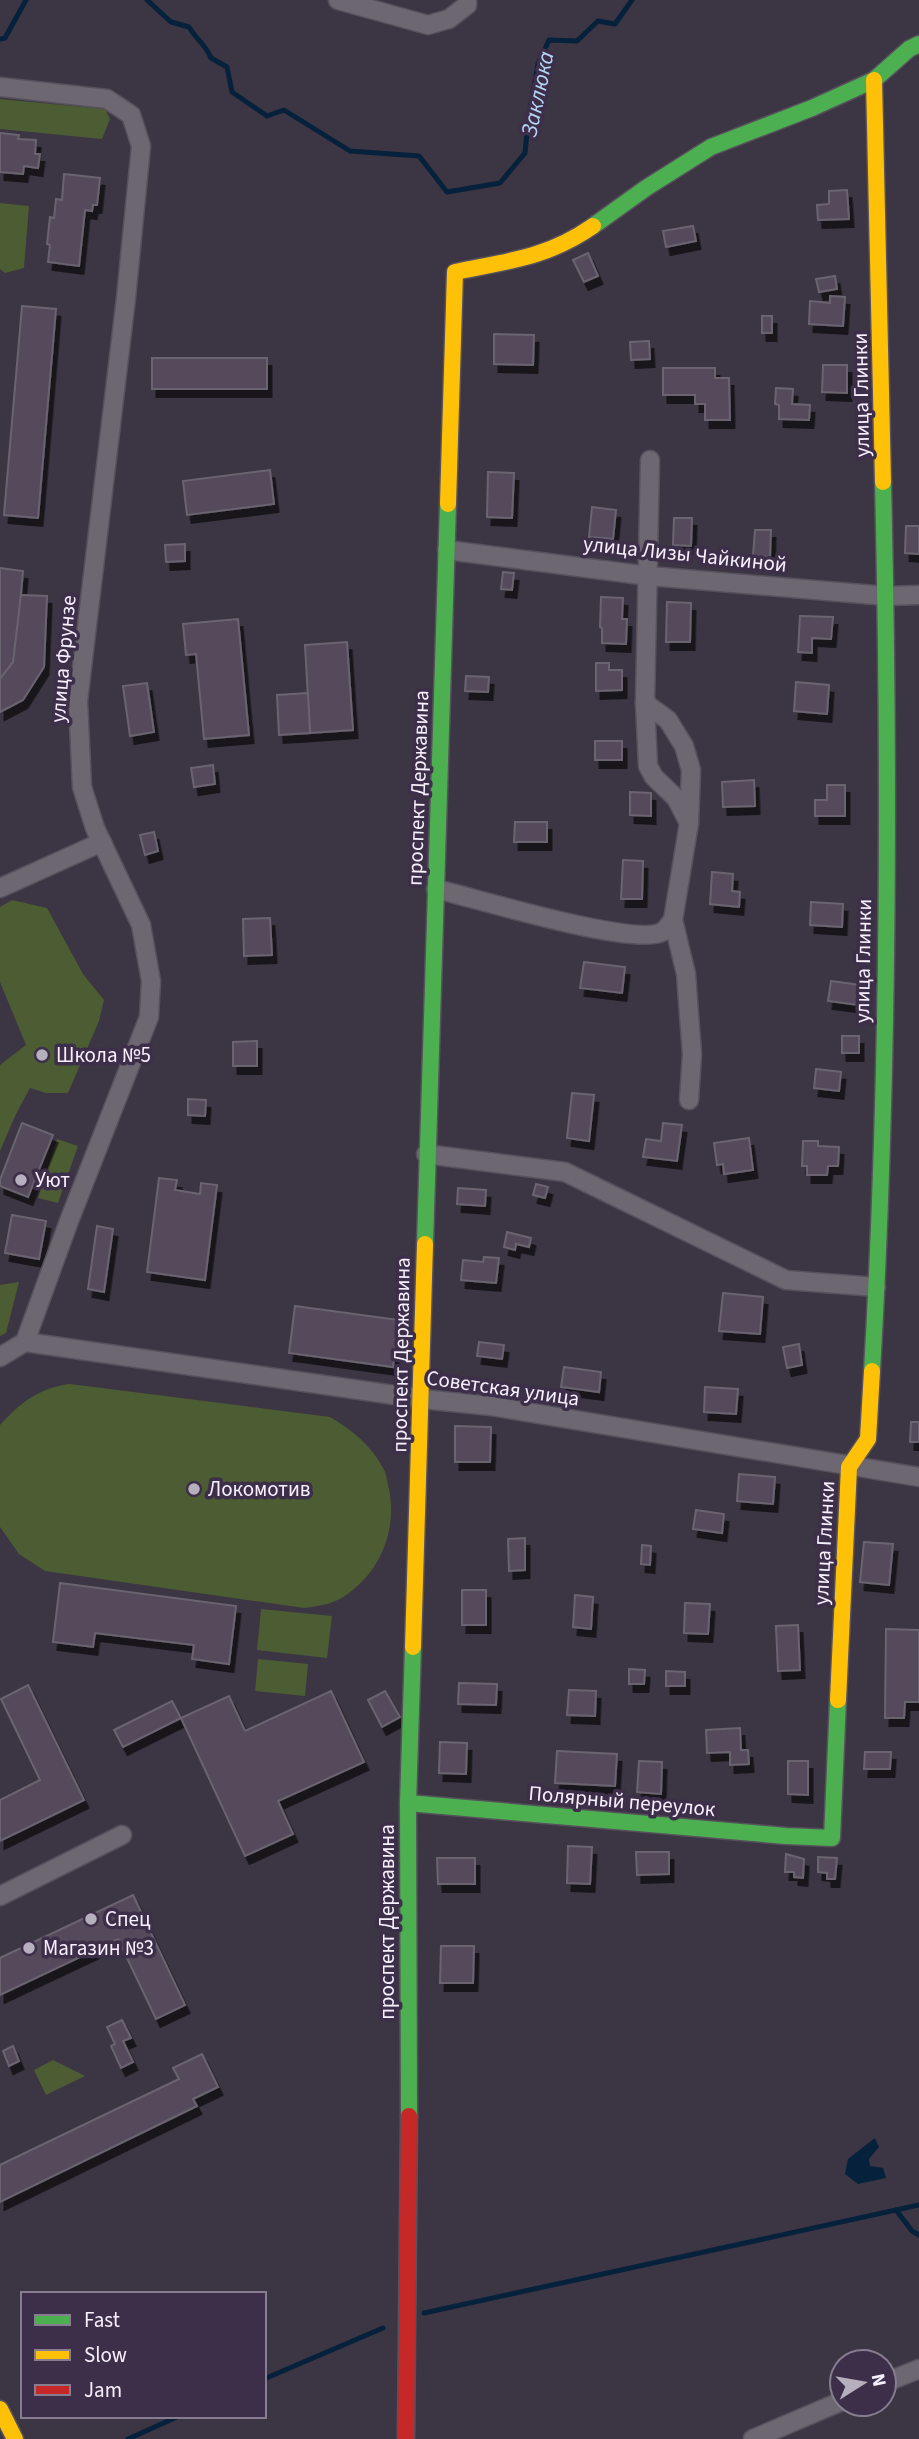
<svg xmlns="http://www.w3.org/2000/svg" width="919" height="2439" font-family="'Source Sans 3',sans-serif">
<style>
.green{fill:#4c5c33}
.water{fill:#05213b}
.lines{fill:none;stroke-linecap:round;stroke-linejoin:round}
.stream{stroke:#05213b;stroke-width:5}
.building{fill:#54495c;stroke:#6a6470;stroke-width:2;filter:url(#shadow)}
.street-casing{stroke:#56515c;stroke-width:21}
.fast-casing{stroke:#56515c;stroke-width:19}
.slow-casing{stroke:#56515c;stroke-width:19}
.jam-casing{stroke:#56515c;stroke-width:19}
.street{stroke:#6d6772;stroke-width:18}
.fast{stroke:#4caf50;stroke-width:16}
.slow{stroke:#ffc107;stroke-width:16}
.jam{stroke:#c62828;stroke-width:16}
.poi-dot{fill:#b6afbd;stroke:#3d2f49;stroke-width:2.5}
.labels{text-anchor:middle;stroke-width:7;stroke-linejoin:round;paint-order:stroke}
.street-label{font-size:21px;fill:#f7f1fe;stroke:#3d2f49}
.poi-label{font-size:21px;fill:#f7f1fe;stroke:#3d2f49;text-anchor:start}
.water-label{font-size:23px;font-style:italic;fill:#b5d6f5;stroke:#3d2f49}
</style>
<defs>
<filter id="shadow"><feDropShadow dx="4.5" dy="8" stdDeviation="0" flood-color="#0009"/></filter>
</defs>
<rect width="100%" height="100%" fill="#3c3543"/>
<g class="green">
<polygon points="0,99 105,109 110,119 102,139 0,129"/>
<polygon points="0,203 29,206 24,268 5,273 0,269"/>
<polygon points="12,900 47,908 83,974 104,1000 99,1021 68,1093 46,1093 30,1088 16,1114 0,1151 0,1065 26,1045 0,982 0,907"/>
<polygon points="57,1139 78,1146 58,1203 38,1198"/>
<polygon points="19,1282 6,1333 0,1336 0,1285"/>
<path d="M70,1384L330,1417C352,1430 371,1445 383,1468C387,1474 387,1482 389,1489C397,1528 382,1569 349,1593C335,1604 320,1606 304,1608L45,1571L19,1554L0,1527V1425C21,1402 39,1388 70,1384Z"/>
<polygon points="261,1609 332,1616 327,1658 257,1650"/>
<polygon points="258,1659 308,1664 305,1696 255,1691"/>
<polygon points="53,2060 85,2076 46,2095 34,2070"/>
</g>
<polygon class="water" points="875,2138 879,2147 869,2159 870,2166 883,2168 886,2178 858,2184 845,2174 848,2159"/>
<g class="lines">
<g class="stream">
<path d="M147,0L171,22L189,27C196,39 206,45 211,58L227,67L232,92L267,116L284,110L350,151L419,156L447,192L500,183L525,153L528,122L538,64L549,40L577,41L598,21L615,24L632,0"/>
<polyline points="0,39 5,38 26,0"/>
<polyline points="896,2210 912,2231 919,2235"/>
<polyline points="424,2313 919,2205"/>
<polyline points="264,2379 383,2328"/>
<polyline points="128,2439 179,2416"/>
</g>
</g>
<g class="building">
<polygon points="0,133 19,135 18,139 36,140 35,154 40,154 38,168 24,166 23,174 0,172"/>
<polygon points="64,174 100,178 97,205 93,205 92,211 85,210 79,266 48,262 50,245 47,244 50,217 54,218 56,199 62,200"/>
<polygon points="847,190 849,219 818,220 817,205 829,204 829,191"/>
<polygon points="693,226 696,241 666,247 663,231"/>
<polygon points="588,253 598,276 584,282 573,260"/>
<polygon points="835,276 837,289 819,292 816,279"/>
<polygon points="830,296 845,297 843,326 809,324 810,301 830,303"/>
<polygon points="22,306 56,309 38,518 4,515"/>
<rect x="762" y="316" width="10" height="17"/>
<polygon points="494,334 534,335 533,365 494,364"/>
<polygon points="649,341 650,359 631,360 630,342"/>
<rect x="152" y="358" width="115" height="31"/>
<polygon points="823,365 847,365 847,393 822,392"/>
<polygon points="663,368 715,368 715,378 729,378 730,420 705,420 705,404 695,404 695,395 663,395"/>
<polygon points="776,388 793,389 792,404 810,405 809,420 779,419 779,405 775,404"/>
<polygon points="270,470 274,504 187,515 183,481"/>
<polygon points="488,472 514,473 512,518 487,517"/>
<polygon points="592,507 616,510 613,539 589,537"/>
<polygon points="674,518 692,518 691,546 673,545"/>
<polygon points="906,526 919,526 919,554 905,553"/>
<polygon points="755,530 771,530 770,557 753,556"/>
<polygon points="185,544 185,561 166,562 165,545"/>
<polygon points="0,568 23,571 17,640 13,662 0,679"/>
<polygon points="503,572 514,573 512,590 501,589"/>
<polygon points="21,595 47,596 44,667 23,700 0,712 0,679 13,662"/>
<polygon points="601,597 623,598 622,619 627,619 626,644 602,643 602,628 600,627"/>
<polygon points="667,602 691,603 690,642 666,642"/>
<polygon points="800,616 833,617 831,639 812,638 812,653 798,652"/>
<polygon points="238,619 249,735 204,739 196,654 186,655 183,624"/>
<polygon points="347,642 353,730 310,733 305,645"/>
<polygon points="596,663 609,663 609,670 622,670 622,690 596,691"/>
<polygon points="466,676 489,677 488,692 465,691"/>
<polygon points="796,682 829,685 827,714 794,711"/>
<polygon points="147,683 154,732 130,736 123,686"/>
<polygon points="308,693 310,733 279,735 277,695"/>
<rect x="595" y="741" width="27" height="19"/>
<polygon points="213,765 215,784 194,787 191,768"/>
<polygon points="754,780 755,806 723,807 722,782"/>
<polygon points="827,785 845,785 845,816 815,816 815,800 827,800"/>
<polygon points="630,792 651,793 651,816 630,815"/>
<polygon points="515,822 547,822 547,842 514,842"/>
<polygon points="154,832 158,851 145,855 140,835"/>
<polygon points="623,860 643,861 642,899 621,899"/>
<polygon points="712,872 733,874 732,891 740,892 739,907 710,904"/>
<polygon points="811,902 843,904 842,927 810,925"/>
<polygon points="270,918 272,955 244,956 243,919"/>
<polygon points="584,962 625,967 622,993 580,988"/>
<polygon points="831,981 861,985 858,1005 828,1001"/>
<rect x="842" y="1036" width="17" height="17"/>
<polygon points="257,1041 257,1066 233,1066 233,1042"/>
<polygon points="816,1069 841,1072 839,1091 814,1088"/>
<polygon points="572,1093 594,1095 589,1141 567,1138"/>
<polygon points="188,1099 206,1100 205,1116 188,1115"/>
<polygon points="22,1123 53,1135 28,1197 0,1186 0,1180"/>
<polygon points="663,1123 682,1125 677,1161 643,1157 646,1139 661,1141"/>
<polygon points="749,1138 753,1170 724,1174 723,1164 717,1165 714,1143"/>
<polygon points="803,1141 818,1141 818,1146 839,1147 838,1166 828,1166 827,1175 807,1175 807,1166 802,1166"/>
<polygon points="159,1178 177,1180 175,1190 200,1194 201,1183 217,1185 205,1280 147,1272"/>
<polygon points="536,1184 548,1187 545,1198 533,1195"/>
<polygon points="458,1188 486,1190 485,1206 457,1204"/>
<polygon points="12,1215 46,1221 39,1259 5,1253"/>
<polygon points="97,1226 113,1229 104,1292 88,1289"/>
<polygon points="507,1232 531,1238 529,1247 516,1244 515,1250 504,1247"/>
<polygon points="484,1257 499,1258 496,1283 461,1280 463,1260 483,1262"/>
<polygon points="723,1293 763,1297 760,1334 719,1331"/>
<polygon points="295,1306 399,1320 393,1367 289,1353"/>
<polygon points="479,1342 504,1345 502,1359 477,1356"/>
<polygon points="799,1344 802,1365 787,1368 783,1347"/>
<polygon points="564,1367 601,1372 599,1392 561,1387"/>
<polygon points="705,1387 738,1389 736,1414 704,1412"/>
<polygon points="911,1422 919,1422 919,1442 910,1442"/>
<polygon points="455,1426 491,1427 490,1462 455,1462"/>
<polygon points="739,1474 775,1477 773,1504 737,1501"/>
<polygon points="696,1510 724,1514 722,1533 693,1529"/>
<polygon points="525,1538 525,1570 509,1571 508,1539"/>
<polygon points="864,1542 893,1544 889,1585 860,1582"/>
<polygon points="642,1545 651,1546 650,1565 641,1564"/>
<polygon points="60,1583 236,1606 229,1664 192,1659 194,1645 95,1633 93,1647 53,1642"/>
<rect x="462" y="1590" width="24" height="35"/>
<polygon points="575,1595 593,1597 591,1629 573,1627"/>
<polygon points="685,1603 710,1604 708,1634 684,1633"/>
<polygon points="798,1625 800,1670 778,1671 776,1626"/>
<polygon points="886,1629 919,1630 919,1702 905,1702 904,1718 885,1718"/>
<polygon points="629,1669 645,1670 644,1684 629,1684"/>
<polygon points="666,1671 685,1672 685,1686 666,1686"/>
<polygon points="459,1683 497,1684 496,1705 458,1704"/>
<polygon points="28,1685 84,1800 0,1841 0,1800 40,1780 1,1699"/>
<polygon points="569,1690 596,1691 595,1716 567,1715"/>
<polygon points="331,1691 364,1762 278,1801 293,1834 245,1856 181,1718 229,1696 245,1731"/>
<polygon points="385,1691 400,1717 382,1727 368,1700"/>
<polygon points="172,1701 181,1718 123,1747 114,1730"/>
<polygon points="740,1728 741,1750 748,1750 749,1764 730,1765 730,1752 707,1753 706,1730"/>
<polygon points="440,1742 467,1743 466,1774 439,1773"/>
<polygon points="557,1751 617,1754 615,1786 555,1783"/>
<polygon points="865,1752 891,1752 890,1769 864,1769"/>
<polygon points="639,1761 662,1762 661,1794 637,1792"/>
<polygon points="788,1761 808,1761 808,1795 788,1794"/>
<polygon points="568,1846 592,1847 590,1884 567,1883"/>
<polygon points="636,1852 669,1852 669,1874 637,1875"/>
<polygon points="786,1854 804,1859 803,1878 794,1877 794,1872 785,1872"/>
<polygon points="818,1857 837,1858 835,1879 827,1879 827,1873 818,1872"/>
<polygon points="437,1858 475,1858 475,1884 438,1884"/>
<polygon points="133,1895 185,2005 156,2019 118,1939 0,1995 0,1958"/>
<polygon points="441,1946 474,1946 473,1983 440,1983"/>
<polygon points="122,2020 131,2038 123,2041 133,2062 121,2068 111,2046 115,2044 107,2027"/>
<polygon points="13,2046 19,2061 9,2066 3,2051"/>
<polygon points="202,2054 218,2087 193,2099 197,2106 0,2202 0,2165 179,2079 173,2068"/>
</g>
<g class="lines">
<defs>
<g id="street">
<polyline points="338,0 428,25 449,19 467,5 467,0"/>
<polyline points="0,87 107,99 131,115 141,146 126,298 78,701 82,787 95,828 141,925 151,981 149,1017 69,1221 25,1342"/>
<polyline points="650,460 645,703 648,766 654,777 676,798 689,823"/>
<polyline points="447,550 649,576 886,596 919,595"/>
<polyline points="645,703 668,720 684,746 691,770 689,823 673,920 686,974 692,1054 689,1100"/>
<polyline points="0,888 102,842"/>
<path d="M436,889C475,898 634,947 662,932C666,930 670,923 673,920"/>
<polyline points="426,1154 565,1172 786,1280 876,1287"/>
<polyline points="0,1357 25,1342 422,1399 491,1406 919,1477"/>
<polyline points="0,1896 122,1835"/>
<polyline points="884,2383 919,2369"/>
<polyline points="753,2439 842,2401"/>
</g>
<g id="fast">
<polyline points="593,226 646,188 711,147 812,108 874,80 909,49 919,44"/>
<polyline points="425,1244 448,504"/>
<path d="M872,1371C889,1075 890,778 883,482"/>
<polyline points="408,1803 786,1836 832,1838 838,1700"/>
<polyline points="409,2116 408,1803 413,1647"/>
</g>
<g id="slow">
<polyline points="874,80 883,482"/>
<path d="M448,504L455,272C508,261 547,258 593,226"/>
<polyline points="413,1647 425,1244"/>
<polyline points="838,1700 849,1467 868,1439 872,1371"/>
<polyline points="0,2409 15,2439"/>
</g>
<polyline id="jam" points="406,2439 409,2116"/>
</defs>
<use href="#street" class="street-casing"/>
<use href="#fast" class="fast-casing"/>
<use href="#slow" class="slow-casing"/>
<use href="#jam" class="jam-casing"/>
<use href="#street" class="street"/>
<use href="#fast" class="fast"/>
<use href="#slow" class="slow"/>
<use href="#jam" class="jam"/>
</g>
<g class="poi-dot">
<circle cx="42" cy="1055" r="7"/>
<circle cx="21" cy="1180" r="7"/>
<circle cx="194" cy="1489" r="7"/>
<circle cx="91" cy="1919" r="7"/>
<circle cx="29" cy="1948" r="7"/>
</g>
<g class="labels">
<g class="street-label">
<text transform="translate(861 395) rotate(-91)" y="7">улица Глинки</text>
<text transform="translate(685 554) rotate(6)" y="7">улица Лизы Чайкиной</text>
<text transform="translate(63 659) rotate(-85)" y="7">улица Фрунзе</text>
<text transform="translate(418 788) rotate(-88)" y="7">проспект Державина</text>
<text transform="translate(863 961) rotate(-89)" y="7">улица Глинки</text>
<text transform="translate(401 1355) rotate(-89)" y="7">проспект Державина</text>
<text transform="translate(503 1388) rotate(8)" y="7">Советская улица</text>
<text transform="translate(824 1543) rotate(-87)" y="7">улица Глинки</text>
<text transform="translate(622 1801) rotate(5)" y="7">Полярный переулок</text>
<text transform="translate(387 1922) rotate(-90)" y="7">проспект Державина</text>
</g>
<g class="poi-label">
<text x="56" y="1062">Школа №5</text>
<text x="35" y="1187">Уют</text>
<text x="208" y="1496">Локомотив</text>
<text x="105" y="1926">Спец</text>
<text x="43" y="1955">Магазин №3</text>
</g>
<g class="water-label">
<text transform="translate(537 94) rotate(-78)" y="8">Заклюка</text>
</g>
</g>
<rect x="21" y="2292" width="245" height="126" fill="#3d2f49" stroke="#877d91" stroke-width="2"/>
<rect x="35" y="2315" width="35" height="10" fill="#4caf50" stroke="#877d91" stroke-width="2"/>
<text x="84" y="2327" font-size="21" fill="#f7f1fe">Fast</text>
<rect x="35" y="2350" width="35" height="10" fill="#ffc107" stroke="#877d91" stroke-width="2"/>
<text x="84" y="2362" font-size="21" fill="#f7f1fe">Slow</text>
<rect x="35" y="2385" width="35" height="10" fill="#c62828" stroke="#877d91" stroke-width="2"/>
<text x="84" y="2397" font-size="21" fill="#f7f1fe">Jam</text>
<g transform="translate(863 2383) rotate(79)"><circle r="33" fill="#3d2f49" stroke="#877d91" stroke-width="2"/>
<path d="M0-5L12 26L0 18L-12 26Z" fill="#b6afbd"/>
<text y="-10" font-size="19" font-weight="bold" text-anchor="middle" fill="#f7f1fe">N</text>
</g>
</svg>
